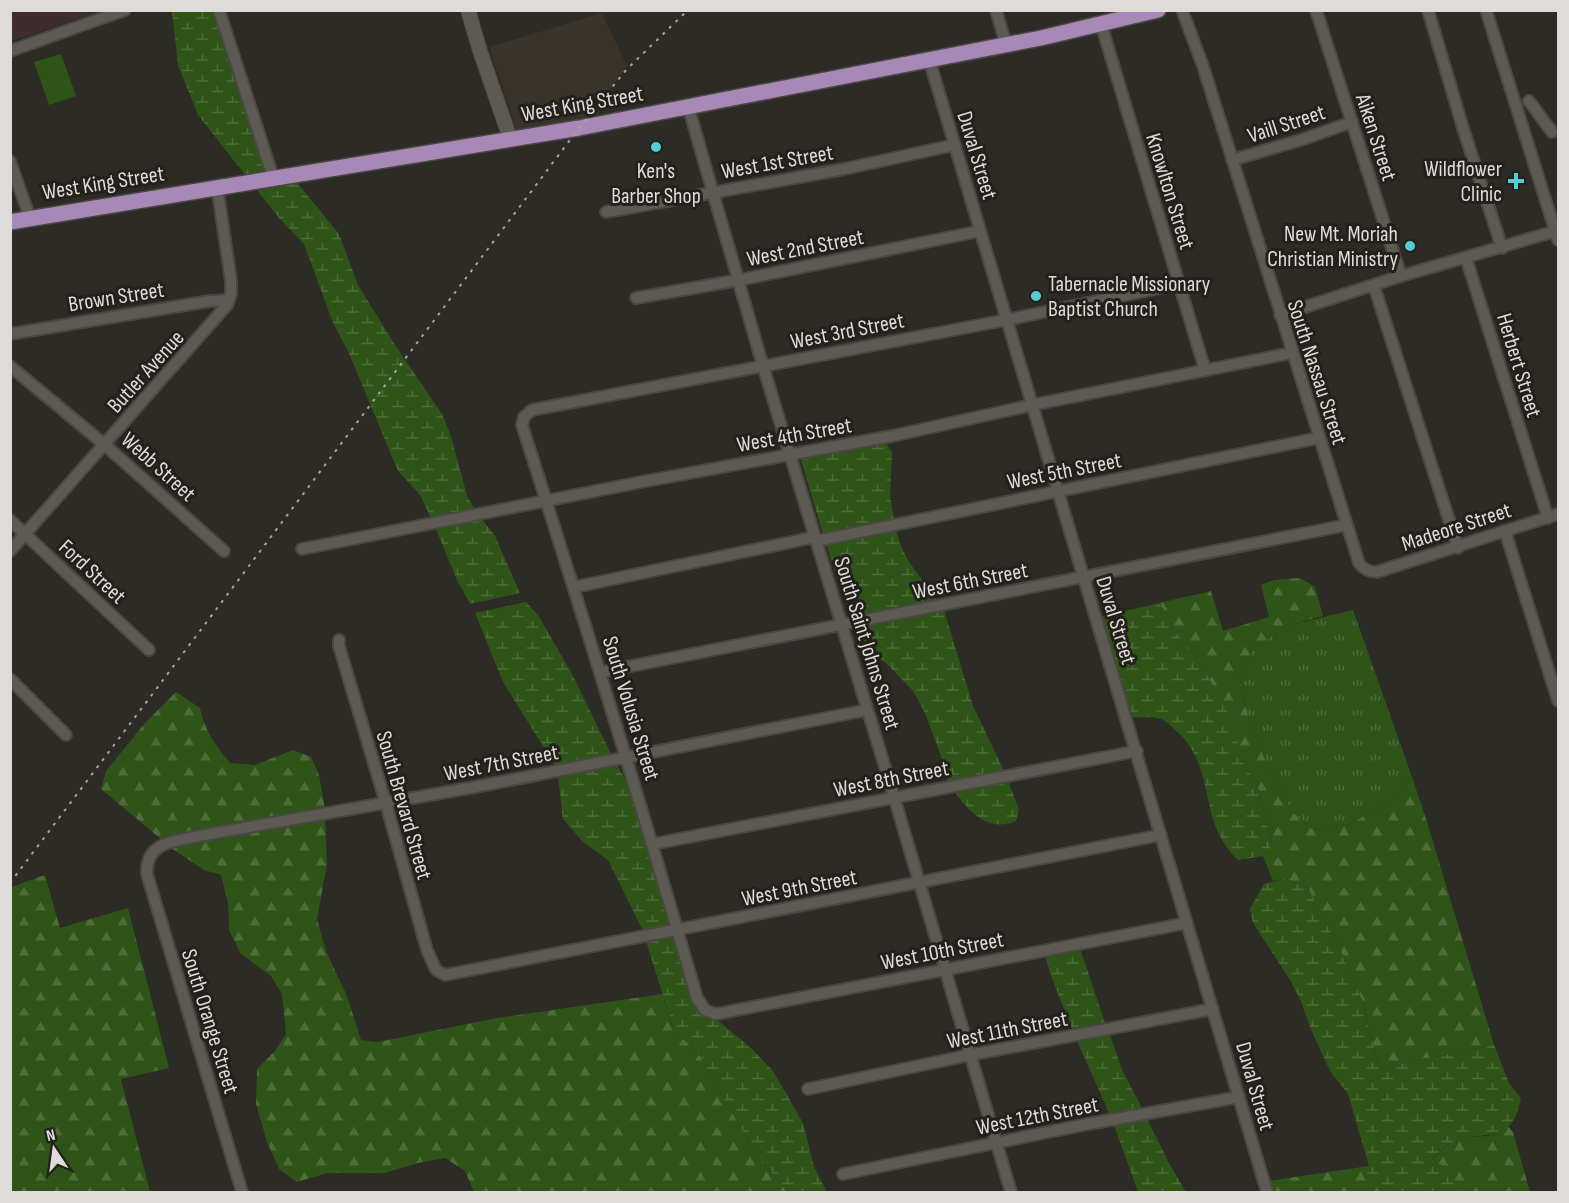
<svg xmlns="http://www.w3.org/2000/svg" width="1569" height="1203" font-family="'Sofia Sans Condensed',sans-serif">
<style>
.built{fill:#393329}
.education{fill:#402c2f}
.grass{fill:url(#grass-tufts)}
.forest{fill:url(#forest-firs)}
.wetland{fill:url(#wetland-marsh)}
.park{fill:#2f5417}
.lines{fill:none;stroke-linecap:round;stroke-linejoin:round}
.minor-casing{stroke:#4a4744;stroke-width:14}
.secondary-casing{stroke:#4a4744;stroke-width:16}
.primary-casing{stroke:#4a4744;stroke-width:18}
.minor{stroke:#5d5a54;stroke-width:10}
.secondary{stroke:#5d5a54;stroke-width:14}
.primary{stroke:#a788b6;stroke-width:15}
.rail{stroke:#a7a5a1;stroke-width:2;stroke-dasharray:3 6;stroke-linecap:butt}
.poi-dot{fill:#52ccd5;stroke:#24211c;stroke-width:2}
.labels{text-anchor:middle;stroke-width:6;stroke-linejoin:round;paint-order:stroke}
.street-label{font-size:22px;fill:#dedcd9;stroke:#24211c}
.poi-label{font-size:22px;fill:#dedcd9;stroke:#24211c;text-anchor:end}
</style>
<defs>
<pattern id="grass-tufts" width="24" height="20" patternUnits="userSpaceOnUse" patternTransform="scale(1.5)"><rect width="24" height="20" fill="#2f5417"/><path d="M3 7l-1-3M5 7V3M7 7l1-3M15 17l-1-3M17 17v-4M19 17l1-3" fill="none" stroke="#4d6c38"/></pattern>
<pattern id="forest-firs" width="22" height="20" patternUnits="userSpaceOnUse" patternTransform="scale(1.5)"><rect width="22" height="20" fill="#2f5417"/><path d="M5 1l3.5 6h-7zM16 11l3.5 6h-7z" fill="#4d6c38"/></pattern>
<pattern id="wetland-marsh" width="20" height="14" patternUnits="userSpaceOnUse" patternTransform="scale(1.5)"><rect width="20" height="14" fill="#2f5417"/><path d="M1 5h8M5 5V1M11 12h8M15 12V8" fill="none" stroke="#4d6c38"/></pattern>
</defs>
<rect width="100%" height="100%" fill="#2d2b26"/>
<polygon class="built" points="602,13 627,66 598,106 599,119 517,132 489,47"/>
<polygon class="education" points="11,10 102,10 102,11 11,41"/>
<polygon class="grass" points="1353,610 1412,777 1394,799 1348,825 1312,829 1292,812 1265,760 1248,715 1239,677 1252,650 1286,626"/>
<g class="forest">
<polygon points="1300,578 1315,587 1323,616 1286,626 1252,650 1239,677 1248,715 1265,760 1292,812 1312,829 1348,825 1394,799 1412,777 1427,822 1494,1045 1407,1062 1385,1069 1379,1068 1363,1003 1344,958 1308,888 1285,879 1273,881 1263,856 1272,844 1258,788 1243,762 1215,692 1204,669 1173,628 1169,618 1159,603 1211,591 1223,631 1269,617 1261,585 1274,580"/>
<path d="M176,692L200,708C205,731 215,745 230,763L255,765L293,750L311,757L319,775L325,809L203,830L162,840L101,789L106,771L145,723Z"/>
<polygon points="325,819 327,864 317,919 326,951 347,996 361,1040 378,1042 497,1018 662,994 674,1031 697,1051 758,1158 782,1184 788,1192 474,1192 465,1171 445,1158 418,1163 384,1173 328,1173 297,1182 279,1169 267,1142 256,1104 257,1069 275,1051 286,1034 282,994 271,976 241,954 229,930 228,903 221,875 204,870 171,848"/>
<polygon points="45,875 60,928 128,908 169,1068 121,1079 150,1192 11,1192 11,887"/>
<path d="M1508,1126L1513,1132L1530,1192H1463L1462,1188L1431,1161C1437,1156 1442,1148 1449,1144C1467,1131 1493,1143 1508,1126Z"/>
<polygon points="1369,1166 1380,1192 1272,1192 1268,1181"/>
</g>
<g class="wetland">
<polygon points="172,11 214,11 245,111 255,132 268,173 246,176 198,115 178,65"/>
<polygon points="294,179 339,234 358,285 395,345 442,414 451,436 467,496 475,510 431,518 420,495 398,471 348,351 333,323 304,244 279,218 253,185"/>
<polygon points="885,442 892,452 890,496 894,519 823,534 801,460"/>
<polygon points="481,518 495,536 520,593 470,604 457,580 435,527"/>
<path d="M896,529C904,563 919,573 938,601L853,618L842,593L826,544Z"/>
<polygon points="526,602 538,615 571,672 612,756 556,767 503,682 475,613"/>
<path d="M1159,603L1169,618L1173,628L1204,669L1231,718L1243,762L1258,788L1272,845L1263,856L1238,860C1195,820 1219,766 1174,729C1171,726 1167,722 1163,720C1155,716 1140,718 1131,717L1100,617Z"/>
<polygon points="944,610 973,706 1004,771 948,782 940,753 925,713 914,692 888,665 869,650 858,627"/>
<polygon points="617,765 633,793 672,925 643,931 608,860 583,842 563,819 558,777"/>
<path d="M1008,781L1019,810L1016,821C988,833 969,812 954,791Z"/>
<path d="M1285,879L1308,888L1344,958L1363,1003L1379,1068L1385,1069L1407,1062L1494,1045L1509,1083L1521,1098C1511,1148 1486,1128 1453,1142C1444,1145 1438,1154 1431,1161L1441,1165L1462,1188L1463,1192H1380L1367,1173L1369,1166L1348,1094L1330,1071L1312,1032L1300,999L1290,980L1253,923L1250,909L1264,884Z"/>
<polygon points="674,935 688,987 699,1013 705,1017 716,1019 750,1047 773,1071 803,1123 814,1167 827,1192 788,1192 782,1184 758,1158 697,1051 674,1031 646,941"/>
<polygon points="1080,949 1106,1025 1073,1031 1051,976 1045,955"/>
<polygon points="1110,1035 1122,1070 1143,1110 1110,1115 1077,1041"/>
<polygon points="1147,1119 1169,1163 1186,1192 1138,1192 1114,1125"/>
</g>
<polygon class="park" points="61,54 76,96 49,105 34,62"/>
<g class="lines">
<defs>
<g id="minor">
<polyline points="219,10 273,177"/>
<polyline points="996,10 1006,45"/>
<path d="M1182,10L1203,66L1359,563C1364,570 1369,572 1377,572L1558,514"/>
<polyline points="1316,10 1401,276"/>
<polyline points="1428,10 1463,128 1502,248"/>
<polyline points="1486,10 1558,240"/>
<polyline points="1101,24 1205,370"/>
<polyline points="10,51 125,10"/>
<polyline points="929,59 1267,1192"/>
<polyline points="1529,101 1552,132"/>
<polyline points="688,106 763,366 894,797 1011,1192"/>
<polyline points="1232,160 1301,140 1352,122"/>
<polyline points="10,161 30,218"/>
<polyline points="606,212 844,169 954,145"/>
<polyline points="1466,258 1548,518"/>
<path d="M1179,284L1006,320L532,410L524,417L522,425C583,616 642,806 697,998L705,1010L716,1014L1187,923"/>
<polyline points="1374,286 1458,548"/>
<polyline points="636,298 739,280 980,231"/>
<polyline points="1280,315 1401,276 1556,231"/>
<polyline points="10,334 210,301 229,300"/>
<polyline points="10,366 105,445 224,551"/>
<polyline points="10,520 149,650"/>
<polyline points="1505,531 1558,701"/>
<polyline points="816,541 1318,438"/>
<polyline points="302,549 641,482 892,436 1032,405 1291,353"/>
<polyline points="10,551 227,305 231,294 231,281 217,186"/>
<polyline points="575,587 815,537"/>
<polyline points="339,640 339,646 386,804 427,950 436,970 445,975 1161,835"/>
<polyline points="601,672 1347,525"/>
<polyline points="10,679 66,735"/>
<polyline points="653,844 1137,751"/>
<polyline points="808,1089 970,1055 1213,1009"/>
<polyline points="843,1174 1088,1124 1239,1097"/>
<path d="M242,1192L147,874C145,840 179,841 204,835L475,787L867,710"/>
</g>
<polyline id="secondary" points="468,10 480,51 510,138"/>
<polyline id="primary" points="10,222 579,128 1041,38 1158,10"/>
</defs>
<use href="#minor" class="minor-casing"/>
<use href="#secondary" class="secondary-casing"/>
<use href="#primary" class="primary-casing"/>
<use href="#minor" class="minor"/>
<use href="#secondary" class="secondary"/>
<use href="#primary" class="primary"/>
<polyline class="rail" points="10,883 579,128 626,70 688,10"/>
</g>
<g class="poi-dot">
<circle cx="656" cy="147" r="6"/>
<path d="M1513 172h6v6h6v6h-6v6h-6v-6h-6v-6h6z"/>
<circle cx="1410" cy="246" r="6"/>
<circle cx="1036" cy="296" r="6"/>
</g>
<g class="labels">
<g class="street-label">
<text transform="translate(582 103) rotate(-10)" y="8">West King Street</text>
<text transform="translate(1286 123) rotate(-18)" y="8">Vaill Street</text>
<text transform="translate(1377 137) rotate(72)" y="8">Aiken Street</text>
<text transform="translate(978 155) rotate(73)" y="8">Duval Street</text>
<text transform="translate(777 161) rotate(-10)" y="8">West 1st Street</text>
<text transform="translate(103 182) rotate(-9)" y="8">West King Street</text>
<text transform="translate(1171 191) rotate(73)" y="8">Knowlton Street</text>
<text transform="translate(805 247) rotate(-11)" y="8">West 2nd Street</text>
<text transform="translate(116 296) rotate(-9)" y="8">Brown Street</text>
<text transform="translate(847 330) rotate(-11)" y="8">West 3rd Street</text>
<text transform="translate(1520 365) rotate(73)" y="8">Herbert Street</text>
<text transform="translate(145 371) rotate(-48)" y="8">Butler Avenue</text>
<text transform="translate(1318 372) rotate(72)" y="8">South Nassau Street</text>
<text transform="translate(794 434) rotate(-10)" y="8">West 4th Street</text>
<text transform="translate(159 466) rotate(42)" y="8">Webb Street</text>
<text transform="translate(1064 470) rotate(-11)" y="8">West 5th Street</text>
<text transform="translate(1456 526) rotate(-18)" y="8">Madeore Street</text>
<text transform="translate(93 571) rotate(43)" y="8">Ford Street</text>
<text transform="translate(970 580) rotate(-11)" y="8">West 6th Street</text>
<text transform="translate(1117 620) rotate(73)" y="8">Duval Street</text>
<text transform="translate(868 643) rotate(73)" y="8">South Saint Johns Street</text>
<text transform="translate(632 708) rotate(73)" y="8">South Volusia Street</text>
<text transform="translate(501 762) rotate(-11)" y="8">West 7th Street</text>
<text transform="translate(891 778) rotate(-11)" y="8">West 8th Street</text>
<text transform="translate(405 805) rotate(74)" y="8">South Brevard Street</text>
<text transform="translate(799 887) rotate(-11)" y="8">West 9th Street</text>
<text transform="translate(942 950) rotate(-11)" y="8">West 10th Street</text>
<text transform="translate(211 1021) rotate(73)" y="8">South Orange Street</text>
<text transform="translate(1007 1029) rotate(-11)" y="8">West 11th Street</text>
<text transform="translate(1256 1086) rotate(74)" y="8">Duval Street</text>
<text transform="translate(1037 1115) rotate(-11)" y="8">West 12th Street</text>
</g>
<g class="poi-label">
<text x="1502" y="176">Wildflower<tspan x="1502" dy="25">Clinic</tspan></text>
<text x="656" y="178" text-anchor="middle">Ken's<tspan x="656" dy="25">Barber Shop</tspan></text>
<text x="1398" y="241">New Mt. Moriah<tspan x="1398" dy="25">Christian Ministry</tspan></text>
<text x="1048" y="291" text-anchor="start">Tabernacle Missionary<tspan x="1048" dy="25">Baptist Church</tspan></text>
</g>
</g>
<rect width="1569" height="1203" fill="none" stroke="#dedcd9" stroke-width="24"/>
<g transform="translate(54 1149) rotate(347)" stroke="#24211c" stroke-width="4.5" paint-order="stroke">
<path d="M0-4.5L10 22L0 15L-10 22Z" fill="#dedcd9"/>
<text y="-9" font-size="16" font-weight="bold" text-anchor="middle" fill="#dedcd9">N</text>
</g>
</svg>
